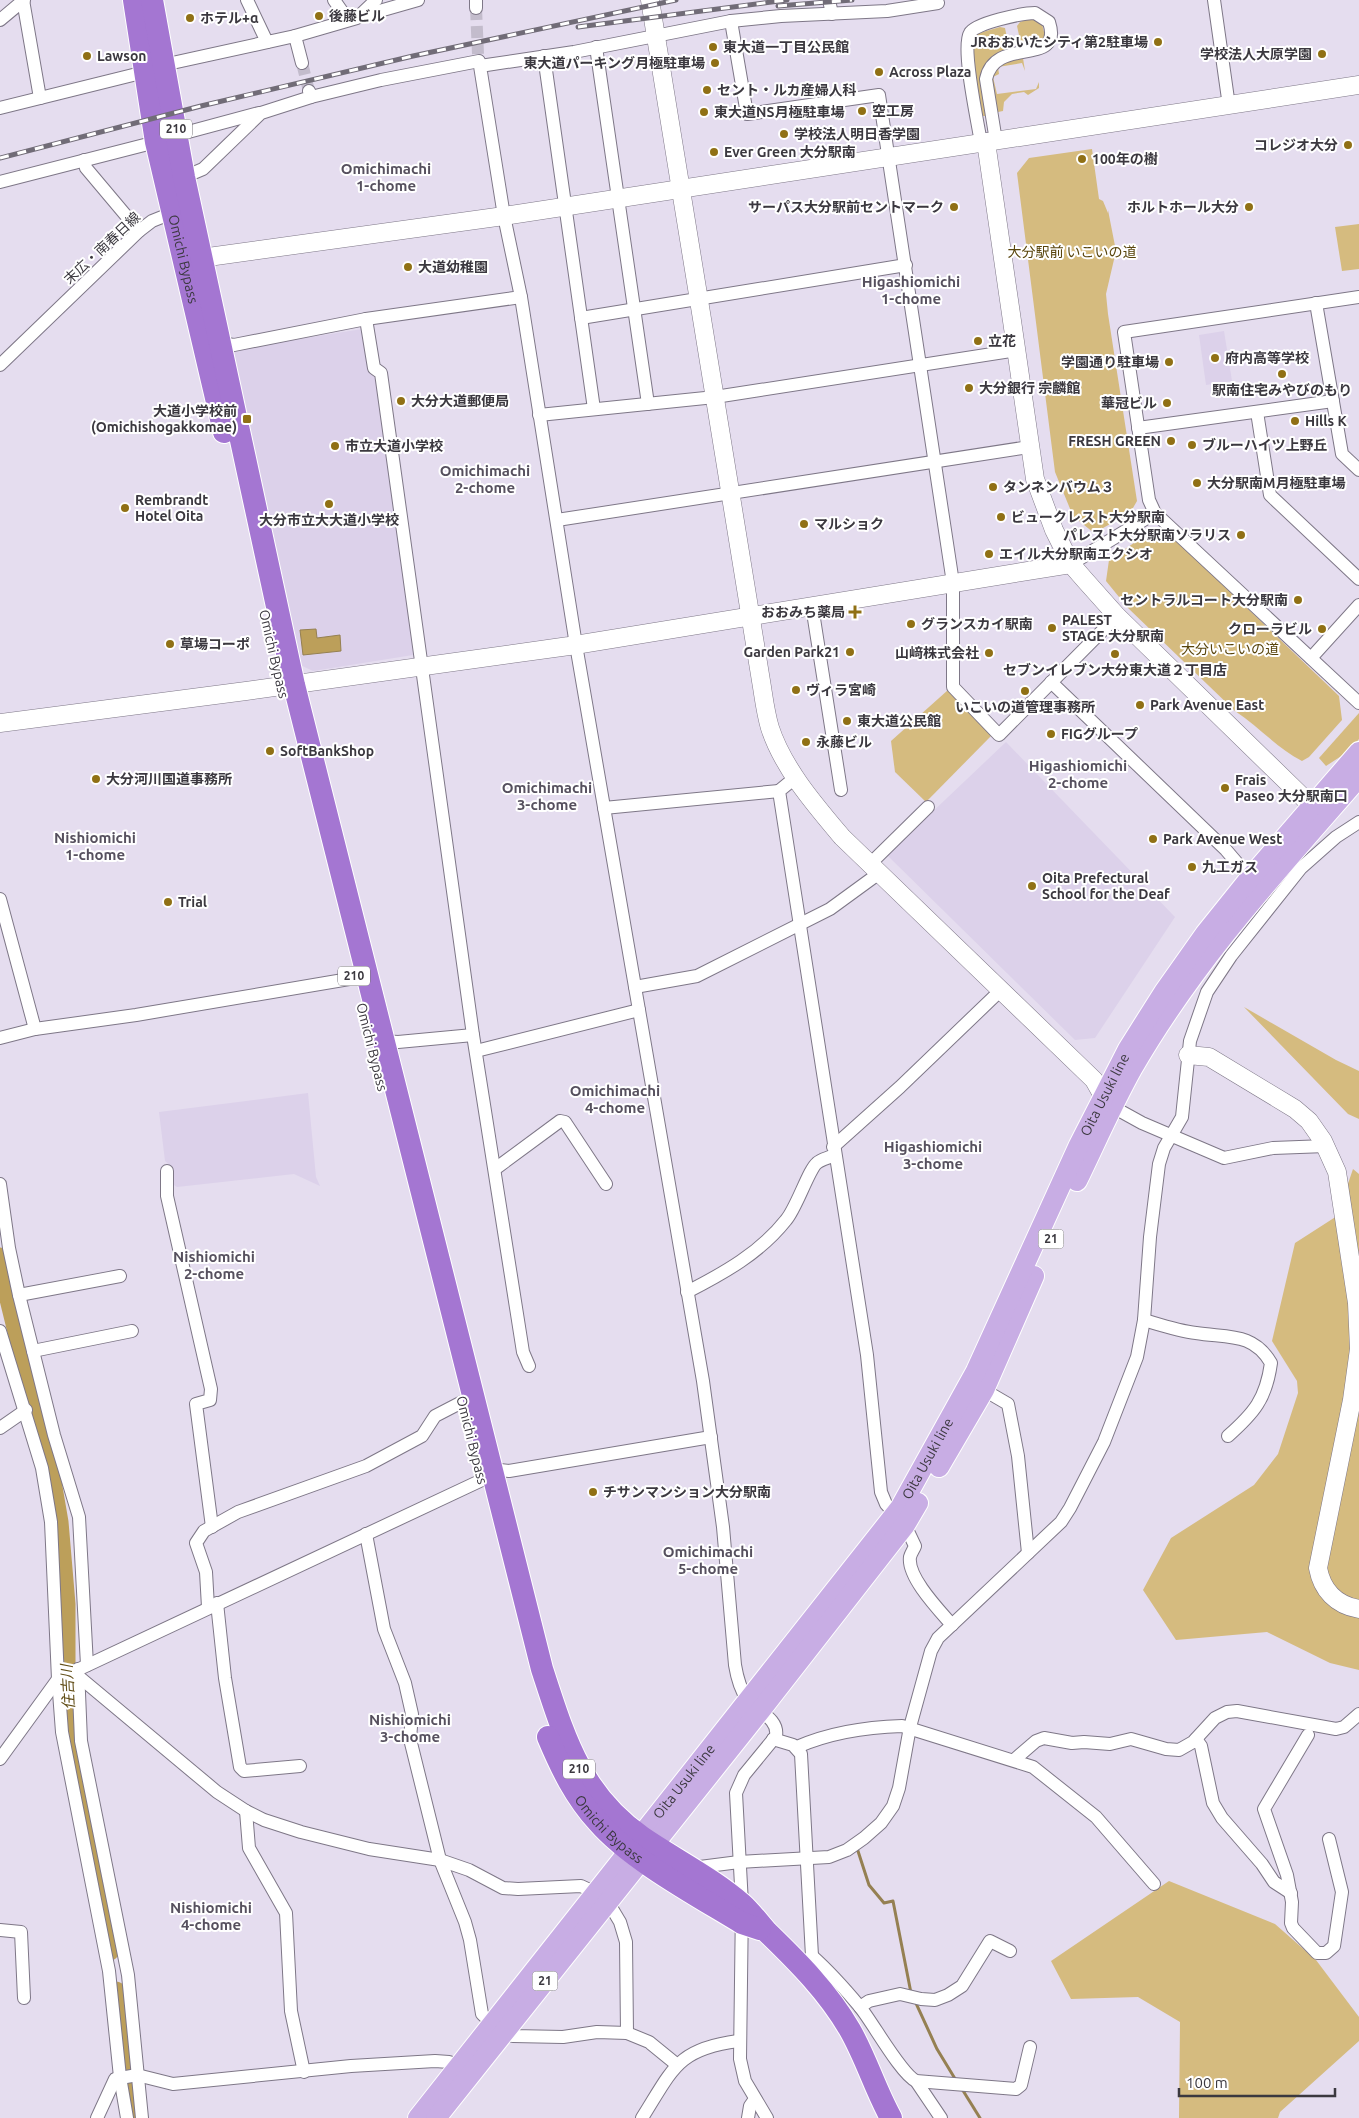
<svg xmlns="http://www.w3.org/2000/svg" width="1359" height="2118" font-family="Ubuntu,'Noto Sans JP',sans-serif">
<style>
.built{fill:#dcd1ea}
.green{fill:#d5bb7f}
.water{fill:#bc9f5a;stroke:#958052}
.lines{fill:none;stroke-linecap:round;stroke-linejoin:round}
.stream{stroke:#958052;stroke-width:3}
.river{stroke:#bc9f5a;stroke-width:19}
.street-tunnel{stroke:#c3bccc;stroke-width:12;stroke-dasharray:12 6;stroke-linecap:butt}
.street-casing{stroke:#7e7787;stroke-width:14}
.secondary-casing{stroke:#7e7787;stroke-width:19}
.primary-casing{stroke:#fff;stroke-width:22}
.highway-casing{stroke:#fff;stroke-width:24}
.street{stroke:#fff;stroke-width:12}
.secondary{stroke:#fff;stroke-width:18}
.primary{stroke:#c8ade4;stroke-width:20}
.highway{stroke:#a476d2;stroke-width:22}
.rail-casing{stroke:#716c77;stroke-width:5}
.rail{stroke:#fff;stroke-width:3;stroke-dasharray:9;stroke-linecap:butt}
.poi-dot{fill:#907015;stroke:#fff;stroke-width:2}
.labels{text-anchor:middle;stroke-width:4;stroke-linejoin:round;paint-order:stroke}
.shield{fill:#fff;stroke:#767479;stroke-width:1}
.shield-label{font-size:12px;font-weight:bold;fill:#3b383f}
.poi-label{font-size:14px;font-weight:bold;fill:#3b383f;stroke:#fff;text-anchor:start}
.street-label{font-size:14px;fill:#3b383f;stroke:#fff}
.park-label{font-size:14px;fill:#58440c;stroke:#fff}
.neighbourhood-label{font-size:15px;font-weight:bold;fill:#56505e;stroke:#fff}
.water-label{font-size:15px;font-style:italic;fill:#624e18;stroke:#fff}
</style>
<rect width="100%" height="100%" fill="#e5ddef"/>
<g class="built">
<polygon points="362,329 376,374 414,636 412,645 413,655 313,671 296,663 230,350"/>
<polygon points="1224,331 1232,381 1206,385 1199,335"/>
<polygon points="1006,742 1175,917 1095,1038 1075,1040 887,855"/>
<polygon points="308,1093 316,1177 320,1186 294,1174 177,1187 174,1185 172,1167 165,1161 159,1112"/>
</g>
<g class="green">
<polygon points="1031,18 1042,24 1045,36 1040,44 1026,47 1021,44 1017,26 1020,22"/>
<path d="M1000,27L1005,28L1009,48C973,61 981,86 986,116H982L971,45L976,34Z"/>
<path d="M1023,58L1025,71L1022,63L998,67L999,74L993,77L997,94L1036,89L1039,82V88L1028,95L1024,92L1012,94L1004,102L1003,111L998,112C987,83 989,63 1023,58Z"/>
<polygon points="1092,149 1099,199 1103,201 1108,213 1108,210 1116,251 1106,294 1108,314 1137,501 1130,513 1094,533 1073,516 1055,472 1017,173 1029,158"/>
<polygon points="1359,224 1359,269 1342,271 1335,227"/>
<path d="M1150,532L1165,533L1173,537L1339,696L1342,720L1309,757L1302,761C1277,748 1258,726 1235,711L1128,608L1106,581L1109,560Z"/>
<polygon points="948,690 993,734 926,802 895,772 891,741"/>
<polygon points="1359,713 1359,739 1349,751 1326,766 1319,758"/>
<polygon points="1244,1007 1336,1060 1359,1071 1359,1119 1348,1114"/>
<polygon points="1353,1169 1359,1174 1359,1670 1330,1663 1267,1632 1176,1640 1143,1590 1171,1538 1254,1485 1278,1454 1298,1393 1297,1381 1272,1341 1295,1243 1337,1216"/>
<polygon points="1169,1881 1275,1924 1316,1960 1359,2017 1359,2041 1280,2112 1278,2118 1179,2118 1180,2022 1138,1997 1071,1999 1051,1961"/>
</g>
<polygon class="water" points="316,629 317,638 340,635 341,651 303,655 300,630"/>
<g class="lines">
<g class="stream">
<polyline points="857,1848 869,1885 884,1903 893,1901 911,1993"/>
<polyline points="915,2001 937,2049 957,2082"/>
<polyline points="962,2089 980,2118"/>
</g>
<g class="river">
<polyline points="0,1257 5,1283 48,1458 59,1522 66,1604 66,1695 72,1745 82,1778 110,1951"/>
<polyline points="116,1991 136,2118"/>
</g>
<g class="street-tunnel">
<polyline points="476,8 478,54"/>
<polyline points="302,63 309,91"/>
</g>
<defs>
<g id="street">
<polyline points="23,0 40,98"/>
<polyline points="247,0 267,42"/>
<polyline points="334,0 348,20"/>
<polyline points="829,0 832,14"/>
<polyline points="1214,0 1229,106"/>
<polyline points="476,8 476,0"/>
<polyline points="362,16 418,0"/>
<polyline points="0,20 24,0"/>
<polyline points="731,21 747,114 879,95 953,583 953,687 999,735 1117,616"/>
<polyline points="596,47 648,404"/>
<polyline points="544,56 594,409"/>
<polyline points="302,63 295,36 357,18 376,0"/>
<polyline points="163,65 295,36"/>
<polyline points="311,97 381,80 479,61"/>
<polyline points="0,108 145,72"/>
<polyline points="177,135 259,113"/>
<path d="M981,143C978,123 961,47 970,33C975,23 1023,13 1035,13L1049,22C1064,68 995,35 986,79L996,141"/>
<polyline points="84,160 86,168 139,231"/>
<polyline points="183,180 184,177 203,169 261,113 311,97 309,91"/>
<polyline points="0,182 156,142"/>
<path d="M521,297L576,645L703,1381L723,1527L735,1665C737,1677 740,1689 747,1699C756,1711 779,1718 776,1736L744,1775L736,1793L742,1904L740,2059L745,2081L767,2118"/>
<polyline points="1359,297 1124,332 1149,500 1155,513 1359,703"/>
<polyline points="1316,303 1342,454 1359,470"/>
<polyline points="581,318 906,265"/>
<polyline points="366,319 374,368 381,373 473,1035 523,1352 529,1366"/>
<polyline points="220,343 234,345 366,319 521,297 504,216 480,66 574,52 731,21 781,16 887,11 938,3"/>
<polyline points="0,365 139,231 152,221 172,213 174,207"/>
<polyline points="1257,412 1270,495 1359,579"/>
<polyline points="539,415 715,397 1018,350"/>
<polyline points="1138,428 1333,401"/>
<polyline points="557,520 1029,447"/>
<polyline points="1071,564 1155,513"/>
<polyline points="812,606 841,790"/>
<polyline points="1311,658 1359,605"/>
<polyline points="1051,682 1226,850 1250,878"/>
<path d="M796,777L779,791L867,1355L881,1492L886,1504L905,1525L915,1546C914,1549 911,1553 910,1557C907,1577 939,1610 952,1625"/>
<polyline points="604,808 779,791"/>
<polyline points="870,864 928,807"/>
<polyline points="0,899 35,1029"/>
<polyline points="635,987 697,976 830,909 878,874"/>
<polyline points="0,1038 35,1029 136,1015 355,978"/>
<polyline points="383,1041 398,1042 473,1035"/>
<polyline points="476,1051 639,1010"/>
<polyline points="1108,1102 1113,1107 1142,1123 1224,1158 1273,1148 1326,1146"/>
<polyline points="833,1147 900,1087 1002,989"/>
<polyline points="495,1169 560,1121 565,1122 606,1184"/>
<polyline points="167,1171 167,1196 211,1389 210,1400 196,1404 212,1527"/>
<polyline points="0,1184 9,1248 19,1295 54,1435 79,1517 87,1665"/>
<path d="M687,1292C724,1273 760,1253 786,1220C796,1209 809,1169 817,1163C821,1159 829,1158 834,1155"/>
<polyline points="19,1295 120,1276"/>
<path d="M1144,1320C1161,1325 1179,1331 1196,1333C1227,1338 1253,1332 1271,1363C1266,1399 1254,1413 1228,1436"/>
<polyline points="0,1331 42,1468 51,1522 58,1679 62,1732 109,1971 120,2077 127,2118"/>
<polyline points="33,1351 132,1331"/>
<polyline points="984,1390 1008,1404 1018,1456 1028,1553"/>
<polyline points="0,1428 26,1410"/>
<polyline points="366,1534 384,1629 405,1683 412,1714 410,1739 440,1860 465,1922 470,1940 482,2014 503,2034 513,2036 563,2037 597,2032 627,2033 649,2042 676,2064"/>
<polyline points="217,1603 225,1678 240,1767 244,1771 300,1766"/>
<polyline points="208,1607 206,1572 196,1543 204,1531 238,1512 366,1466 422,1436 435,1416 462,1402"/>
<polyline points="78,1669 81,1741 128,1975 142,2118"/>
<polyline points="78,1676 217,1792 246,1811 264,1820 301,1832 369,1849 440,1860 469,1870 503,1888 518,1889 581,1886 596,1893 608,1902 620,1922 626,1942 627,2033"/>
<polyline points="1308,1735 1264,1809 1287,1875 1292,1902 1291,1923 1293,1928 1317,1953 1326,1953 1334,1946 1342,1892 1329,1839"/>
<polyline points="773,1739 793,1745 801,1754 812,1956 807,1960"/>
<polyline points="1196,1739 1201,1746 1213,1803 1222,1818 1262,1864 1274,1882 1291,1893"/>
<path d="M797,1747C829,1733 868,1727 902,1726L1033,1767L1096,1817L1154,1884"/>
<polyline points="0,1759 58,1679 482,1480 491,1469 509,1471 711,1437"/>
<polyline points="1014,1760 1036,1741 1044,1738 1072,1743 1084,1742 1110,1744 1131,1739 1166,1749 1179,1750 1193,1742 1215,1718 1227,1712 1237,1711 1336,1729 1344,1727 1359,1714"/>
<polyline points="246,1811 249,1848 286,1913 291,2011 304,2072"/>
<polyline points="692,1868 739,1862 829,1857 847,1850 864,1838 881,1823 893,1806 899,1788 910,1727 931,1651 938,1638 1061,1522 1070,1508 1104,1442 1137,1357 1144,1320 1150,1237 1159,1164 1164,1148 1182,1117 1190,1041 1207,992 1231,956 1301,868 1336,837 1359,822"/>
<polyline points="0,1930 21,1932 24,1998"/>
<path d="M812,1956C830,1972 845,1989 860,2007C873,2023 901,2074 916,2081L1016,2089L1021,2085L1030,2047"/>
<polyline points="860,2007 869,2001 900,1994 921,1999 935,2000 948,1995 962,1986 990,1941 1010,1951"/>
<polyline points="916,2081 941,2118"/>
<polyline points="97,2118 115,2079 137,2075 173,2084 351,2066 435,2061 449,2062 465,2069"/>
<path d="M642,2118C673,2069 677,2049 738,2041"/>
<polyline points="748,2118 750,2106 755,2099"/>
</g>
<g id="secondary">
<path d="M650,0L762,687C764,700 766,715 770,728C783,768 815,805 842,837L1094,1080L1103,1096"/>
<polyline points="986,142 1035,479 1054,530 1071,564 1084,579 1117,616 1321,815"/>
<polyline points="191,262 201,258 504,216 1359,85"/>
<polyline points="0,723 246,691 569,646 1071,564"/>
<path d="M1188,1055L1209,1057L1295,1109L1309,1121L1323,1141L1337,1172L1357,1303L1359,1349L1352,1400L1318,1568C1322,1590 1336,1605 1359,1609"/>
</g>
<g id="primary">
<path d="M1077,1181C1095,1144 1112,1105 1132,1069C1194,961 1278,870 1359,777"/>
<polyline points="939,1467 984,1390 1034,1276"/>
<path id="s1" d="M418,2118L900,1508L976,1371L1079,1145L1128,1049L1164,992L1205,934L1250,878L1359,752"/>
<polyline points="436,2118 760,1711 905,1525 918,1503"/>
</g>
<g id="highway">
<path id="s2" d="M134,0L156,142L224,432"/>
<path d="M152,0L184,177L294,685L542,1669C564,1736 580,1794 642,1837C674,1859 712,1878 742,1904C751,1912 759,1923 767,1932C798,1962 828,1992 850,2030C866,2058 875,2089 891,2118"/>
<path id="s3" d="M548,1737C561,1768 575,1797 598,1822C631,1860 698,1896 742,1923L760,1929"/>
</g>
</defs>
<use href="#street" class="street-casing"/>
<use href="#secondary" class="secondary-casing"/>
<use href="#primary" class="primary-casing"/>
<use href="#highway" class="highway-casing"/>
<use href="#street" class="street"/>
<use href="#secondary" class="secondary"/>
<use href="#primary" class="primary"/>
<use href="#highway" class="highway"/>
<defs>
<g id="rail">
<polyline points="778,6 852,0"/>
<polyline points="578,27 787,0"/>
<polyline points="0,158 201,106 413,56 676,0"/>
</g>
</defs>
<use href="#rail" class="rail-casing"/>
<use href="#rail" class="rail"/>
</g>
<g class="poi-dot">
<circle cx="319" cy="16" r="5"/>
<circle cx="190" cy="18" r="5"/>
<circle cx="1158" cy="42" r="5"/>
<circle cx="713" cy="47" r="5"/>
<circle cx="1322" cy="54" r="5"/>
<circle cx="87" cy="56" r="5"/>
<circle cx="715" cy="63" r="5"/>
<circle cx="879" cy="72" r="5"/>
<circle cx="707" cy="90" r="5"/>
<circle cx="862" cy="111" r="5"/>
<circle cx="704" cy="112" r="5"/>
<circle cx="784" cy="134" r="5"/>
<circle cx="1348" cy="145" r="5"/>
<circle cx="714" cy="152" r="5"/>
<circle cx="1082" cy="159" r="5"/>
<circle cx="954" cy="207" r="5"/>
<circle cx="1249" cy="207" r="5"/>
<circle cx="408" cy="267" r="5"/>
<circle cx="978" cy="341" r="5"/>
<circle cx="1215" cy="358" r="5"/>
<circle cx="1169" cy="362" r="5"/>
<circle cx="1282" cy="374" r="5"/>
<circle cx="969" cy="388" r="5"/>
<circle cx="401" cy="401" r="5"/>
<circle cx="1167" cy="403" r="5"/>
<rect x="242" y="414" width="10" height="10" rx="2.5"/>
<circle cx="1295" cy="421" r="5"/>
<circle cx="1171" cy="441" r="5"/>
<circle cx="1192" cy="445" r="5"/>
<circle cx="335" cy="446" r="5"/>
<circle cx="1197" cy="483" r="5"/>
<circle cx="993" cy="487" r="5"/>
<circle cx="329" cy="504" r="5"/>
<circle cx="125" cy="508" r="5"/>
<circle cx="1001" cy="517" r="5"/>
<circle cx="804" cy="524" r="5"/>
<circle cx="1241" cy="535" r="5"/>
<circle cx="989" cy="554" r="5"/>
<circle cx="1298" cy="600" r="5"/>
<path d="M852.5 604.5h5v5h5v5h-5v5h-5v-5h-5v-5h5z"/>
<circle cx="911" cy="624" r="5"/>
<circle cx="1052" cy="628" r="5"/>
<circle cx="1322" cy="629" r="5"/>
<circle cx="170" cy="644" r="5"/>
<circle cx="850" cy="652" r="5"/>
<circle cx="989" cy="653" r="5"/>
<circle cx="1115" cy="654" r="5"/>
<circle cx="796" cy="690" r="5"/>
<circle cx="1025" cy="691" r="5"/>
<circle cx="1140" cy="705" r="5"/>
<circle cx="847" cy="721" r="5"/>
<circle cx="1051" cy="734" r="5"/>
<circle cx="806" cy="742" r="5"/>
<circle cx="270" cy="751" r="5"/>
<circle cx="96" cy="779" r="5"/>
<circle cx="1225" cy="788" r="5"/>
<circle cx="1153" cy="839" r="5"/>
<circle cx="1192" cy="867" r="5"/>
<circle cx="1032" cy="886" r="5"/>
<circle cx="168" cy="902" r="5"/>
<circle cx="593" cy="1492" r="5"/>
</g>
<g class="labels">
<g class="shield">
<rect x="160" y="119.5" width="32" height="19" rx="4"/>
<rect x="338" y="966.5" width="32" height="19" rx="4"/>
<rect x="1038.5" y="1229.5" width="25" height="19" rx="4"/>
<rect x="563" y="1759.5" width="32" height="19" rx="4"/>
<rect x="532.5" y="1971.5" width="25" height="19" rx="4"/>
</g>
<g class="shield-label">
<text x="176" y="133">210</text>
<text x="354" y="980">210</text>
<text x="1051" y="1243">21</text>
<text x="579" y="1773">210</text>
<text x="545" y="1985">21</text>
</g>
<g class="poi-label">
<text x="329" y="21">後藤ビル</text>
<text x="200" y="23">ホテル+α</text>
<text x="1148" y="47" text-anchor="end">JRおおいたシティ第2駐車場</text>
<text x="723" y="52">東大道一丁目公民館</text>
<text x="1312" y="59" text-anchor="end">学校法人大原学園</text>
<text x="97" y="61">Lawson</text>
<text x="705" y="68" text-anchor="end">東大道パーキング月極駐車場</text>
<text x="889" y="77">Across Plaza</text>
<text x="717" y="95">セント・ルカ産婦人科</text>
<text x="872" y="116">空工房</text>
<text x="714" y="117">東大道NS月極駐車場</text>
<text x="794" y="139">学校法人明日香学園</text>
<text x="1338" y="150" text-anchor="end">コレジオ大分</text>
<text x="724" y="157">Ever Green 大分駅南</text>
<text x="1092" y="164">100年の樹</text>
<text x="944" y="212" text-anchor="end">サーパス大分駅前セントマーク</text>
<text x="1239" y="212" text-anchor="end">ホルトホール大分</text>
<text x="418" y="272">大道幼稚園</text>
<text x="988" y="346">立花</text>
<text x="1225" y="363">府内高等学校</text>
<text x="1159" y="367" text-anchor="end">学園通り駐車場</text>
<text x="979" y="393">大分銀行 宗麟館</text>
<text x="1282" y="395" text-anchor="middle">駅南住宅みやびのもり</text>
<text x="411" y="406">大分大道郵便局</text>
<text x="1157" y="408" text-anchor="end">華冠ビル</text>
<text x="237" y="416" text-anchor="end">大道小学校前<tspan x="237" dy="16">(Omichishogakkomae)</tspan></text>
<text x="1305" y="426">Hills K</text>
<text x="1161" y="446" text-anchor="end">FRESH GREEN</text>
<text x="1202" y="450">ブルーハイツ上野丘</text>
<text x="345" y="451">市立大道小学校</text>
<text x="1207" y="488">大分駅南M月極駐車場</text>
<text x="1003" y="492">タンネンバウム３</text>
<text x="135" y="505">Rembrandt<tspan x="135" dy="16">Hotel Oita</tspan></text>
<text x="1011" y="522">ビュークレスト大分駅南</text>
<text x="329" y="525" text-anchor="middle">大分市立大大道小学校</text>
<text x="814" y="529">マルショク</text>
<text x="1231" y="540" text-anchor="end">パレスト大分駅南ソラリス</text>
<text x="999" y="559">エイル大分駅南エクシオ</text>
<text x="1288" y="605" text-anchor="end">セントラルコート大分駅南</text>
<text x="845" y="617" text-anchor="end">おおみち薬局</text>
<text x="1062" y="625">PALEST<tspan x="1062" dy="16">STAGE 大分駅南</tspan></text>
<text x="921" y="629">グランスカイ駅南</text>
<text x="1312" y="634" text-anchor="end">クローラビル</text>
<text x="180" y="649">草場コーポ</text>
<text x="840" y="657" text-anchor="end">Garden Park21</text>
<text x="979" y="658" text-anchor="end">山﨑株式会社</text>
<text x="1115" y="675" text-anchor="middle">セブンイレブン大分東大道２丁目店</text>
<text x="806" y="695">ヴィラ宮崎</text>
<text x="1150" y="710">Park Avenue East</text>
<text x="1025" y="712" text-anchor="middle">いこいの道管理事務所</text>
<text x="857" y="726">東大道公民館</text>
<text x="1061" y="739">FIGグループ</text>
<text x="816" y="747">永藤ビル</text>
<text x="280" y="756">SoftBankShop</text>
<text x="106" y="784">大分河川国道事務所</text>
<text x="1235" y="785">Frais<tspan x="1235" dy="16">Paseo 大分駅南口</tspan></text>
<text x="1163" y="844">Park Avenue West</text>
<text x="1202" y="872">九工ガス</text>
<text x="1042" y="883">Oita Prefectural<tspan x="1042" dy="16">School for the Deaf</tspan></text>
<text x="178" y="907">Trial</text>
<text x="603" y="1497">チサンマンション大分駅南</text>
</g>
<g class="street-label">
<text transform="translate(102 248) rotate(-43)" y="5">末広・南春日線</text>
<text dy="5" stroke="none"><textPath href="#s2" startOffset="264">Omichi Bypass</textPath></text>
<text transform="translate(274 654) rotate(77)" y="5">Omichi Bypass</text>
<text transform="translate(372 1047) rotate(76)" y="5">Omichi Bypass</text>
<text dy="5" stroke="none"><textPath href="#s1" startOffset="1239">Oita Usuki line</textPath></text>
<text transform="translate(472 1440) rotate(76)" y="5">Omichi Bypass</text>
<text dy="5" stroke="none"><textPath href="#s1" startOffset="834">Oita Usuki line</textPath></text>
<text dy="5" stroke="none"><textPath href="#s1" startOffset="429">Oita Usuki line</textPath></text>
<text dy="5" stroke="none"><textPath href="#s3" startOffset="112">Omichi Bypass</textPath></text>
</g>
<g class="park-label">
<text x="1072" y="257">大分駅前 いこいの道</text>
<text x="1230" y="654">大分いこいの道</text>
</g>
<g class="neighbourhood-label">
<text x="386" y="174">Omichimachi<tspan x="386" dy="17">1-chome</tspan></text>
<text x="911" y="287">Higashiomichi<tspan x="911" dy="17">1-chome</tspan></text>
<text x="485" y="476">Omichimachi<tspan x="485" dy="17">2-chome</tspan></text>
<text x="1078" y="771">Higashiomichi<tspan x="1078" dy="17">2-chome</tspan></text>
<text x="547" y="793">Omichimachi<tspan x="547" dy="17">3-chome</tspan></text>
<text x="95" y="843">Nishiomichi<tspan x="95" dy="17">1-chome</tspan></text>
<text x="615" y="1096">Omichimachi<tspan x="615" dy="17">4-chome</tspan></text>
<text x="933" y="1152">Higashiomichi<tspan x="933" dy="17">3-chome</tspan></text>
<text x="214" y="1262">Nishiomichi<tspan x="214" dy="17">2-chome</tspan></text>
<text x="708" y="1557">Omichimachi<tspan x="708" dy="17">5-chome</tspan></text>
<text x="410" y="1725">Nishiomichi<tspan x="410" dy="17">3-chome</tspan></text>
<text x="211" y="1913">Nishiomichi<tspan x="211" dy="17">4-chome</tspan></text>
</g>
<g class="water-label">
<text transform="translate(68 1687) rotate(-93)" y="5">住吉川</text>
</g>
</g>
<path d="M1179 2088v8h156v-8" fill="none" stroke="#3b383f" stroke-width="2.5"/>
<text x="1186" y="2088" font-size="15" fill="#3b383f" stroke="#ffffff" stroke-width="4" paint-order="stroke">100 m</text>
</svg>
